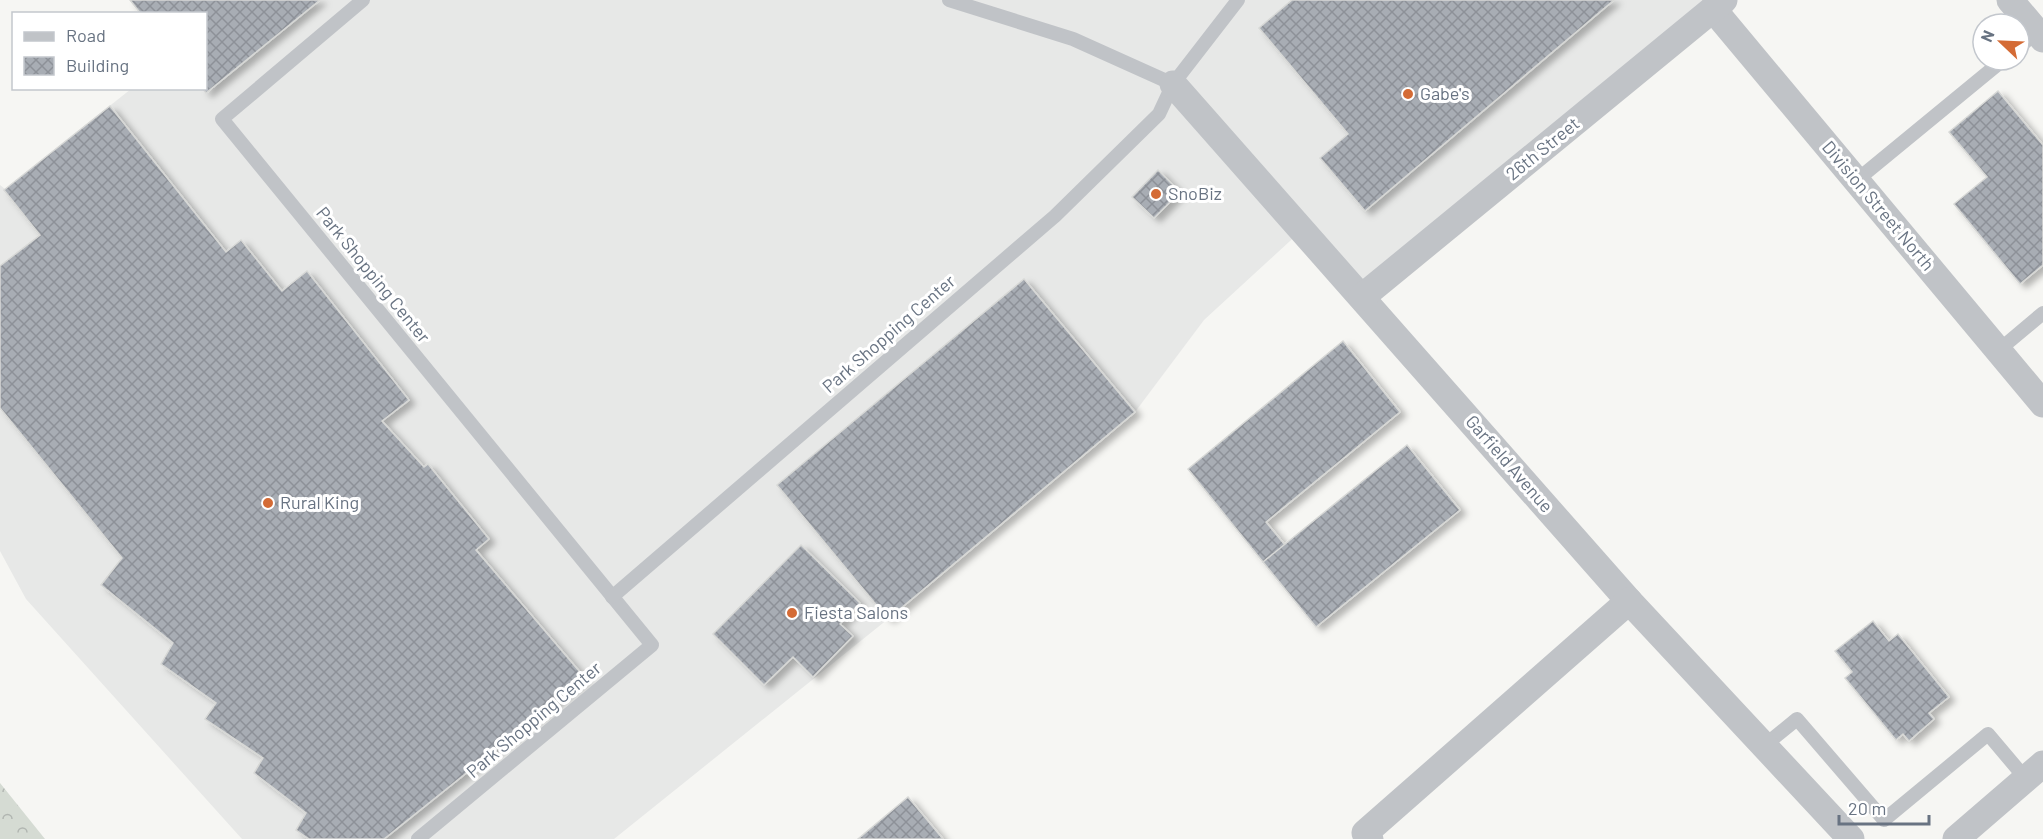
<svg xmlns="http://www.w3.org/2000/svg" width="2043" height="839" font-family="Barlow,sans-serif">
<style>
.built{fill:#e7e8e7}
.forest{fill:url(#forest-crowns)}
.building{fill:url(#building-cross-hatch);stroke:#d7d8d6;stroke-width:1.5;filter:url(#shadow)}
.lines{fill:none;stroke-linecap:round;stroke-linejoin:round}
.lane{stroke:#c0c3c7;stroke-width:14}
.street{stroke:#c0c3c7;stroke-width:27}
.poi-dot{fill:#d46b35;stroke:#fff;stroke-width:2}
.labels{text-anchor:middle;stroke-width:6;stroke-linejoin:round;paint-order:stroke}
.poi-label{font-size:18px;fill:#687382;stroke:#fff;text-anchor:start}
.street-label{font-size:18px;fill:#687382;stroke:#fff}
</style>
<defs>
<pattern id="forest-crowns" width="20" height="18" patternUnits="userSpaceOnUse" patternTransform="scale(1.5)"><rect width="20" height="18" fill="#d5dbd3"/><path d="M2 6a3 3 0 1 1 6 0M12 15a3 3 0 1 1 6 0" fill="none" stroke="#b1b6b1"/></pattern>
<pattern id="building-cross-hatch" width="8" height="8" patternUnits="userSpaceOnUse" patternTransform="scale(1.5)"><rect width="8" height="8" fill="#a8adb4"/><path d="M0 0l8 8M0 8l8-8" fill="none" stroke="#8d9198"/></pattern>
<filter id="shadow"><feDropShadow dx="6" dy="4" stdDeviation="3" flood-color="#0004"/></filter>
</defs>
<rect width="100%" height="100%" fill="#f6f6f3"/>
<polygon class="built" points="130,0 1724,0 1362,297 1302,230 1204,320 1135,412 888,619 614,839 242,839 26,599 0,551 0,185 5,189 131,89 206,88 206,14 141,13"/>
<polygon class="forest" points="0,783 45,839 0,839"/>
<g class="building">
<polygon points="130,0 320,0 206,93 202,88 206,88 206,14 141,14"/>
<polygon points="1292,0 1614,0 1365,211 1320,158 1348,134 1259,28"/>
<polygon points="1998,91 2043,145 2043,265 2020,284 1954,204 1987,177 1949,132"/>
<polygon points="110,106 226,252 241,240 282,291 307,271 409,400 382,421 424,467 428,464 489,539 476,550 585,678 384,839 309,839 296,830 306,813 254,773 263,758 205,719 216,703 161,664 173,643 101,585 122,558 0,408 0,266 40,235 4,190"/>
<polygon points="1158,170 1180,192 1154,218 1132,197"/>
<polygon points="1024,279 1135,412 888,619 777,485"/>
<polygon points="1343,341 1400,412 1266,522 1285,545 1263,562 1188,469"/>
<polygon points="1407,445 1460,510 1316,627 1263,562"/>
<polygon points="801,545 860,603 840,624 853,636 813,677 793,657 764,685 713,634"/>
<polygon points="1873,621 1889,641 1898,634 1949,697 1929,713 1934,719 1909,741 1903,734 1896,740 1845,678 1852,672 1835,651"/>
<polygon points="908,797 943,839 858,839"/>
</g>
<g class="lines">
<g class="lane">
<polyline points="363,0 222,119 652,645 418,839"/>
<polyline points="949,0 1073,39 1173,84"/>
<polyline points="2019,47 2041,29"/>
<polyline points="1857,180 2003,60"/>
<polyline points="1999,350 2043,313"/>
<polyline points="612,597 1055,216 1159,114 1173,84 1238,0"/>
<polyline points="1764,746 1797,719 1884,820 1988,734 2026,779"/>
</g>
<g class="street">
<polyline points="2010,0 2043,39"/>
<polyline points="1713,9 2043,404"/>
<polyline points="1173,84 1629,601 1851,839"/>
<polyline points="1362,297 1724,0"/>
<polyline points="1370,839 1365,833 1629,601"/>
<polyline points="1956,839 2043,764"/>
</g>
</g>
<g class="poi-dot">
<circle cx="1408" cy="94" r="6"/>
<circle cx="1156" cy="194" r="6"/>
<circle cx="268" cy="503" r="6"/>
<circle cx="792" cy="613" r="6"/>
</g>
<g class="labels">
<g class="poi-label">
<text x="1420" y="100">Gabe's</text>
<text x="1168" y="200">SnoBiz</text>
<text x="280" y="509">Rural King</text>
<text x="804" y="619">Fiesta Salons</text>
</g>
<g class="street-label">
<text transform="translate(1543 149) rotate(-39)" y="6">26th Street</text>
<text transform="translate(1878 206) rotate(50)" y="6">Division Street North</text>
<text transform="translate(373 275) rotate(51)" y="6">Park Shopping Center</text>
<text transform="translate(889 334) rotate(-41)" y="6">Park Shopping Center</text>
<text transform="translate(1509 464) rotate(49)" y="6">Garfield Avenue</text>
<text transform="translate(534 720) rotate(-40)" y="6">Park Shopping Center</text>
</g>
</g>
<rect x="12" y="12" width="195" height="78" fill="#ffffff" stroke="#c3c7cd" stroke-width="1.5"/>
<rect x="24" y="32" width="30" height="9" fill="#c0c3c7" stroke="#c3c7cd" stroke-width="1.5"/>
<text x="66" y="42" font-size="18" fill="#687382">Road</text>
<rect x="24" y="57" width="30" height="18" fill="url(#building-cross-hatch)" stroke="#c3c7cd" stroke-width="1.5"/>
<text x="66" y="72" font-size="18" fill="#687382">Building</text>
<g transform="translate(2001 42) rotate(293)"><circle r="28" fill="#ffffff" stroke="#c3c7cd" stroke-width="1.5"/>
<path d="M0-4.5L10 22L0 15L-10 22Z" fill="#d46b35"/>
<text y="-9" font-size="16" font-weight="bold" text-anchor="middle" fill="#687382">N</text>
</g>
<path d="M1839 815v9h90v-9" fill="none" stroke="#687382" stroke-width="3"/>
<text x="1848" y="815" font-size="18" fill="#687382" stroke="#ffffff" stroke-width="4.5" paint-order="stroke">20 m</text>
</svg>
